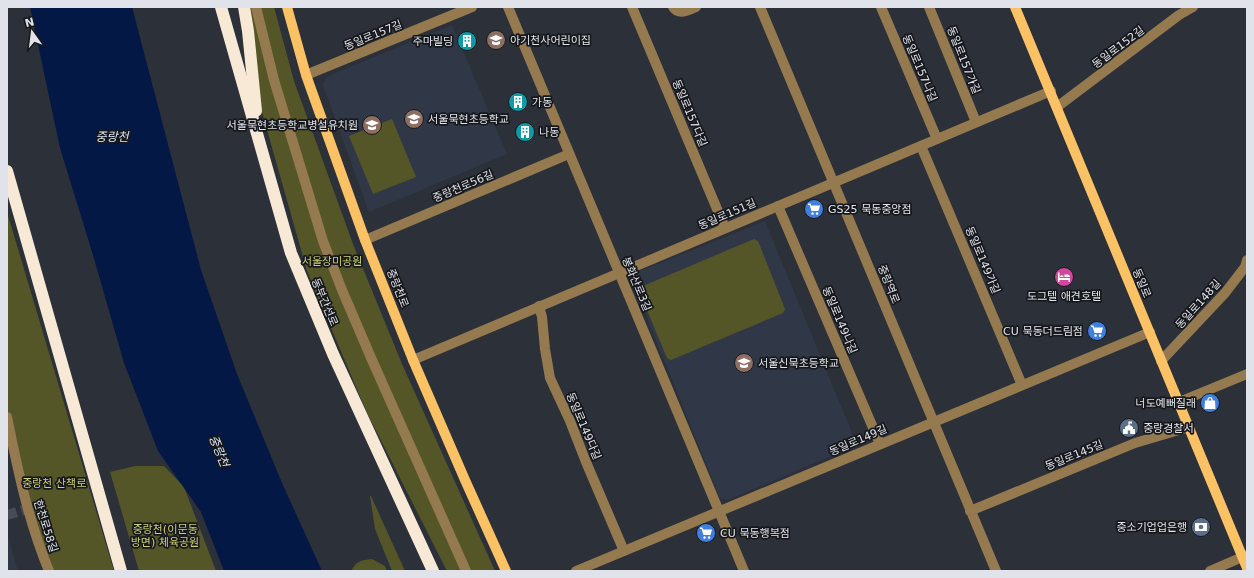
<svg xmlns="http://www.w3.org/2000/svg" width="1254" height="578" font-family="'DejaVu Sans','Noto Sans KR',sans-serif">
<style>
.built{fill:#303847}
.green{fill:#555628}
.water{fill:#041846}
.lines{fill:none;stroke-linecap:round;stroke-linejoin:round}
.minor-tunnel{stroke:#464b54;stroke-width:10;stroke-dasharray:10 5;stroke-linecap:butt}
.minor{stroke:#95794f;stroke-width:10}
.major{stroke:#fbc165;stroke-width:10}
.highway{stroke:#f7e9d5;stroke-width:12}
.labels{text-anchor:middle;stroke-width:3.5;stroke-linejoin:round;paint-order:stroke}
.street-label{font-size:11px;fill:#e0e4ea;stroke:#16181c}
.poi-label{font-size:11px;fill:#e0e4ea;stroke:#16181c;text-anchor:start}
.park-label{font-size:11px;fill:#cdd170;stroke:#16181c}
.water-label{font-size:12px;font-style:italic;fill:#dae3f4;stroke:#16181c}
</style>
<rect width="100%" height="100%" fill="#2b3039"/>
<g class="built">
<polygon points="452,25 507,154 369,212 323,85 326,77"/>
<polygon points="765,221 857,445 728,500 720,498 632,281 633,274"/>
<polygon points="7,533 18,571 7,571"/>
</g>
<g class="green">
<polygon points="247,7 274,7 294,81 353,244 402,364 495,571 447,571 367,413 307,271 260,105"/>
<polygon points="392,119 416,177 373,194 349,136"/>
<polygon points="7,212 114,571 52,571 22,491 7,420"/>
<polygon points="754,239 758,241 785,309 783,313 671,360 667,358 639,291 643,286"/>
<polygon points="135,466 164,466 184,487 216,571 139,571 110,472"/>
<polygon points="370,496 371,496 405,571 392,571 375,529"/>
<path d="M372,559L385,566L387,571H351C356,561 362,560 372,559Z"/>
</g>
<polygon class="water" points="30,7 132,7 201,270 237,374 282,483 322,571 224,571 201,512 158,451 124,363 93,255 60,148"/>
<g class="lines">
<polyline class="minor-tunnel" points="7,515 27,509"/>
<g class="minor">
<polyline points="256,7 274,80 323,241 342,290 372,360 466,571"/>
<polyline points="508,7 744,571"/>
<polyline points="632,7 725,228"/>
<path d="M673,7C679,16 688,10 696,7"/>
<polyline points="760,7 996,571"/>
<polyline points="881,7 937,139"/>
<polyline points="929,7 976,122"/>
<polyline points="306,75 472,7"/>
<polyline points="1057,107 1179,15 1193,7"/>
<polyline points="921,146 1022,385"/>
<polyline points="778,206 880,444"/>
<polyline points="365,240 569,154"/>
<polyline points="539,306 542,317 545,349 550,378 570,421 586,462 624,551"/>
<polyline points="413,360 1051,91"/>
<polyline points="1161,361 1225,293 1245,267 1247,260"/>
<polyline points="1179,402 1247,374"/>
<path d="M7,417C18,471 28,520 49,571"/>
<polyline points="970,511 1135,443 1189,427"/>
<polyline points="576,571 1150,332"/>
<polyline points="1210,571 1247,555"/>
</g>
<g class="major">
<polyline points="287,7 306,75 365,240 413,360 465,480 506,571"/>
<polyline points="1015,7 1247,568"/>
</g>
<g class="highway">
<polyline points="221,7 291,253 333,354 433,571"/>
<polyline points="244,7 248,31 256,111"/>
<polyline points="7,171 121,571"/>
</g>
</g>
<defs>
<symbol id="school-disc" viewBox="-11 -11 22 22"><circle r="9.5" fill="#8d6e63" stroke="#16181c"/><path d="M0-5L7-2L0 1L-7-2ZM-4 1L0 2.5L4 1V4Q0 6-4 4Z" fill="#fff"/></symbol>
<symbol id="building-disc" viewBox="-11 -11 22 22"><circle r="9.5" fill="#0f9aa8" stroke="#16181c"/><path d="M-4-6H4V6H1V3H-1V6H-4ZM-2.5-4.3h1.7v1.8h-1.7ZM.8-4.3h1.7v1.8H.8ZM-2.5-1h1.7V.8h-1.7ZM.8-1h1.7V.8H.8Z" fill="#fff"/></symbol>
<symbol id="supermarket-disc" viewBox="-11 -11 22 22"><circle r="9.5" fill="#3f7fe0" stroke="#16181c"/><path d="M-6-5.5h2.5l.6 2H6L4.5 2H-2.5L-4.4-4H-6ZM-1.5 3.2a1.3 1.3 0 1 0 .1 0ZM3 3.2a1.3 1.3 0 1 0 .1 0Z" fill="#fff"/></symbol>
<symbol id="hotel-disc" viewBox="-11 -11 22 22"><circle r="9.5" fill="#d1479c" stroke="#16181c"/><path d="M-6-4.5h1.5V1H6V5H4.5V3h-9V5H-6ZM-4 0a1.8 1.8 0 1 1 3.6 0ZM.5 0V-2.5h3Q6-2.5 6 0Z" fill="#fff"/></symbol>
<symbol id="shop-disc" viewBox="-11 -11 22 22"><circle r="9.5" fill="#3f7fe0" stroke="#16181c"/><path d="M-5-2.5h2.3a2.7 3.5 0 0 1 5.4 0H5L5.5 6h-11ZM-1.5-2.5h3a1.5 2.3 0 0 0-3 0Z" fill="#fff"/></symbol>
<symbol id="civic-disc" viewBox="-11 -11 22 22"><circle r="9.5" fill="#5c6f8a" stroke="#16181c"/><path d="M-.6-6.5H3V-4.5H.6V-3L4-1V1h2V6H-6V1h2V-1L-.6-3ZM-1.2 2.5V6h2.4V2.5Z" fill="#fff"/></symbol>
<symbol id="bank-disc" viewBox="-11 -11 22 22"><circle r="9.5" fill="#5c6f8a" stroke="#16181c"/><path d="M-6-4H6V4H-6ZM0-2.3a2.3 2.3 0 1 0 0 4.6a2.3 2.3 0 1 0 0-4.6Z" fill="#fff"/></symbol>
</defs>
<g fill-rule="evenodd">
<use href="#school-disc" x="485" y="29" width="22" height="22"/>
<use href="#building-disc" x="456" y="30" width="22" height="22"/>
<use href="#building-disc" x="507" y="91" width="22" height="22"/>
<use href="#school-disc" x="403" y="108" width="22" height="22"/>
<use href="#school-disc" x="361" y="114" width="22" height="22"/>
<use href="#building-disc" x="514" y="121" width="22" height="22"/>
<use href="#supermarket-disc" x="803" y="198" width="22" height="22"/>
<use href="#hotel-disc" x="1053" y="266" width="22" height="22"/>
<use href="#supermarket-disc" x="1086" y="320" width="22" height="22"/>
<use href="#school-disc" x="733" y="352" width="22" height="22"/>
<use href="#shop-disc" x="1199" y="392" width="22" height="22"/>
<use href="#civic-disc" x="1118" y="417" width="22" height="22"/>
<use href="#bank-disc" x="1190" y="516" width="22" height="22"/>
<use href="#supermarket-disc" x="695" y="522" width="22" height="22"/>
</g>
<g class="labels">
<g class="street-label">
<text transform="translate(373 35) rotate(-22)" y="4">동일로157길</text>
<text transform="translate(1118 47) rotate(-37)" y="4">동일로152길</text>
<text transform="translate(964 60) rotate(68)" y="4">동일로157가길</text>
<text transform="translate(920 68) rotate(67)" y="4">동일로157나길</text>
<text transform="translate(690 113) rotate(67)" y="4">동일로157다길</text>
<text transform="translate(463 186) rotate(-23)" y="4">중랑천로56길</text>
<text transform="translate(727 214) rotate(-23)" y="4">동일로151길</text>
<text transform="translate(983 260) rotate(67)" y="4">동일로149가길</text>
<text transform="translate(1142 283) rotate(67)" y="4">동일로</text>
<text transform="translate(637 284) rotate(67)" y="4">봉화산로3길</text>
<text transform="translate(889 284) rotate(68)" y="4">중랑역로</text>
<text transform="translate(398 288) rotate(68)" y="4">중랑천로</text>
<text transform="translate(325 302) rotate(67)" y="4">동부간선로</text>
<text transform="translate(1198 304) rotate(-48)" y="4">동일로148길</text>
<text transform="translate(840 320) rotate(67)" y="4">동일로149나길</text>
<text transform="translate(584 426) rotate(67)" y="4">동일로149다길</text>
<text transform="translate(858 440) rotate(-23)" y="4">동일로149길</text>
<text transform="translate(1074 455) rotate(-22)" y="4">동일로145길</text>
<text transform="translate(46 526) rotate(72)" y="4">한천로58길</text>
</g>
<g class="poi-label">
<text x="510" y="44">아기천사어린이집</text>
<text x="453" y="45" text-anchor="end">주마빌딩</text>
<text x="532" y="106">가동</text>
<text x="428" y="123">서울묵현초등학교</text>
<text x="358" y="129" text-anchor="end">서울묵현초등학교병설유치원</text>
<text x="539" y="136">나동</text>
<text x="828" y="213">GS25 묵동중앙점</text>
<text x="1064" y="300" text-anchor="middle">도그텔 애견호텔</text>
<text x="1083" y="335" text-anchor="end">CU 묵동더드림점</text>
<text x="758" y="367">서울신묵초등학교</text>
<text x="1196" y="407" text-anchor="end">너도예뻐질래</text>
<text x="1143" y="432">중랑경찰서</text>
<text x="1187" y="531" text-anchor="end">중소기업업은행</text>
<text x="720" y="537">CU 묵동행복점</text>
</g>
<g class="park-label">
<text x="332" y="265">서울장미공원</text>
<text x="54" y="487">중랑천 산책로</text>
<text x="165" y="533">중랑천(이문동<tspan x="165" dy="13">방면) 체육공원</tspan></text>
</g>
<g class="water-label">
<text x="112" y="141">중랑천</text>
<text transform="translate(219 451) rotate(68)" y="4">중랑천</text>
</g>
</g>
<rect width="1254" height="578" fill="none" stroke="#e0e4ea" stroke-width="16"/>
<g transform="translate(32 32) rotate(346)" stroke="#16181c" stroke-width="3" paint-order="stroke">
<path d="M0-3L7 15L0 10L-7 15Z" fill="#e0e4ea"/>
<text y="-6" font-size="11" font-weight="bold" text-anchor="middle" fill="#e0e4ea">N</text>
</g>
</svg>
